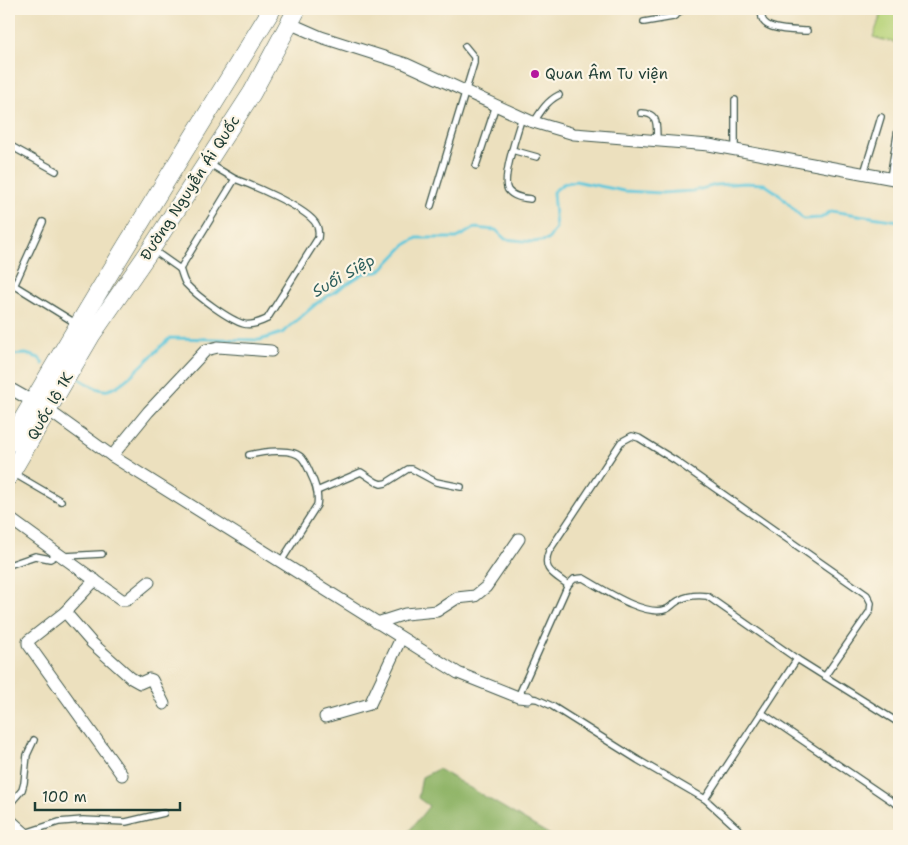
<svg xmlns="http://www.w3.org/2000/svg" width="908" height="845" font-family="'Shantell Sans',sans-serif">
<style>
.green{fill:#b7d379;stroke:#6b8856}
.forest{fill:#91b569;stroke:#58794e}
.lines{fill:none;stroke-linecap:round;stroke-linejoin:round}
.stream{stroke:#5fc7db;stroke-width:3}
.service-casing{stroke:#3e5549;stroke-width:8}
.minor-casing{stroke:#3e5549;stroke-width:13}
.primary-casing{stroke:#3e5549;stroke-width:19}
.service{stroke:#fff;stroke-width:5.5}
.minor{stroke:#fff;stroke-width:11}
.primary{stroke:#fff;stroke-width:18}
.poi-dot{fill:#b5179e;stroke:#fcf5e5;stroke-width:2}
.labels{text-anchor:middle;stroke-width:4.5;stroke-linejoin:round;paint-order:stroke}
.poi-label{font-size:15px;fill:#1f3d34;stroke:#fcf5e5;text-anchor:start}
.street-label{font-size:15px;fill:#1f3d34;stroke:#fcf5e5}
.water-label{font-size:16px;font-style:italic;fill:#2f605e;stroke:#fcf5e5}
</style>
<rect width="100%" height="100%" fill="#fcf5e5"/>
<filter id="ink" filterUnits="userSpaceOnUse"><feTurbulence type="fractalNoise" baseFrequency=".02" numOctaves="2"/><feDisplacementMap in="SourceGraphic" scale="10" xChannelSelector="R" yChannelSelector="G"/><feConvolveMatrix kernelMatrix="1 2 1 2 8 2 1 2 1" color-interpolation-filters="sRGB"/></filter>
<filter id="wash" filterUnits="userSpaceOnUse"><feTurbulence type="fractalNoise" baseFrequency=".0096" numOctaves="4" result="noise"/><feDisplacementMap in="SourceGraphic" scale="20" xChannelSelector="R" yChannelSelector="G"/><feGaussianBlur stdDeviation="1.12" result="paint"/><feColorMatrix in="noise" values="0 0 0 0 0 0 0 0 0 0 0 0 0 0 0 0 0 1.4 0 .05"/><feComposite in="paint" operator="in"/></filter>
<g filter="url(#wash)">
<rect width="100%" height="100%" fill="#ece0be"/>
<polygon class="green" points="883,9 899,9 899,43 883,40 873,37"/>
<polygon class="forest" points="438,769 552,836 405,836 429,806 418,798 422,777"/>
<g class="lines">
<g class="stream">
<polyline points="9,355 26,354 39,358 43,364"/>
<path d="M80,379C87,383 99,392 108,390C124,387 156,350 170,338L260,340L282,333L317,303L364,273L379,272L405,245L417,238H457L474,228L496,230L505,239L533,242L548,240L556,228L553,192L563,184L575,181L624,191L662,193L693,191L716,185L744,183L764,184L779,194L803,219L821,218L831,211L899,221"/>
</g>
</g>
</g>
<g filter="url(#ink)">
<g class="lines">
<defs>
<g id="service">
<path d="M763,9C754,32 793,30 807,31"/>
<polyline points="644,22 673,17 679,13 680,9"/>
<polyline points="735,100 735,150"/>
<path d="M641,113C660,113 656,126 657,141"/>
<path d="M522,117C518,130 501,180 508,190C513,197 523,198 530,199"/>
<path d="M534,122C541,111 547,101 559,95"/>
<polyline points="9,145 56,171"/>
<polyline points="512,150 537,157"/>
<polyline points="476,166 496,105"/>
<polyline points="864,173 881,117"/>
<polyline points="890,178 899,123"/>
<polyline points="431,206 474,63 474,57 465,46"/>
<polyline points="153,250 180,269 235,179 208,163"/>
<path d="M180,269C182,274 183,280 186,284C197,296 229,320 244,324C252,326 260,322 267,319L318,238C319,232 318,225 313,220C299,205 254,186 235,179"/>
<polyline points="9,282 77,324"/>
<polyline points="14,286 43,222"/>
<path d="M249,455C262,452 293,447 302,458C306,463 309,470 311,475C316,485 319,495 317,505L280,563"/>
<polyline points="13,473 61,501"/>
<polyline points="317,491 361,472 376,482 381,484 386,483 408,469 412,469 436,482 461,487"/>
<polyline points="65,556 102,554"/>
<polyline points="9,565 35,556 50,559 59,554"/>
<path d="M568,585C554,574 541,570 549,551L621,442L632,436L639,438L676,461L867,595L871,603L870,611L825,676"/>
<path d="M518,697L568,585L574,579L583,578C603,589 645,618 667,609C671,607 675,602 680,600C688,595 697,595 707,596L797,659L899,723"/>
<polyline points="528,698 537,699 552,706 638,760 705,799 746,836"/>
<polyline points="762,713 899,806"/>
<polyline points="705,799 797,659"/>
<polyline points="9,805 22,790 24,783 27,755 34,740"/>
<polyline points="25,833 59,822 83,820 126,822 164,813"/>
</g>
<g id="minor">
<polyline points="289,23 321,37 406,64 530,121 574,134 709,145 899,180"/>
<polyline points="9,388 48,410 112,456 458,673 518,697 528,698"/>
<polyline points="112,456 148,412 206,350 218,347 271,351"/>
<polyline points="9,518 122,600 127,600 149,582"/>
<polyline points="95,580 65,612 92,643 131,678 140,683 149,679 152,680 164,704"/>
<polyline points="65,612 28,641 28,644 122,775"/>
<polyline points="377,623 405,614 437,611 457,598 475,596 486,587 519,539"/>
<polyline points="325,717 370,704 401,638"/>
<polyline points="9,819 28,836"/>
</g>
<g id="primary">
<path d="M9,443C94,296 183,153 272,9"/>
<polyline points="9,476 92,334 151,249 252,93 297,9"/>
</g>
</defs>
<use href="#service" class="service-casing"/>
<use href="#minor" class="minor-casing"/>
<use href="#primary" class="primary-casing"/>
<use href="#service" class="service"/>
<use href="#minor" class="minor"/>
<use href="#primary" class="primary"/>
</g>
</g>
<circle class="poi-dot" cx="535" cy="74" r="5"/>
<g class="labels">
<g class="poi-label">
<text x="545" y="79">Quan Âm Tu viện</text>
</g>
<g class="street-label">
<text transform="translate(190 188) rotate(-57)" y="5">Đường Nguyễn Ái Quốc</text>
<text transform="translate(50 406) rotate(-60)" y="5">Quốc lộ 1K</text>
</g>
<g class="water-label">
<text transform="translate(343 275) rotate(-30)" y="6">Suối Siệp</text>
</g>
</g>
<rect width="908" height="845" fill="none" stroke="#fcf5e5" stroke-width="30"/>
<path d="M35 802v8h145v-8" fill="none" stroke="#1f3d34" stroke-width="2.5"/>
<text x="42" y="802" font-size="15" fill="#1f3d34" stroke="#fcf5e5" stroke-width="4" paint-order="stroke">100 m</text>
</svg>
